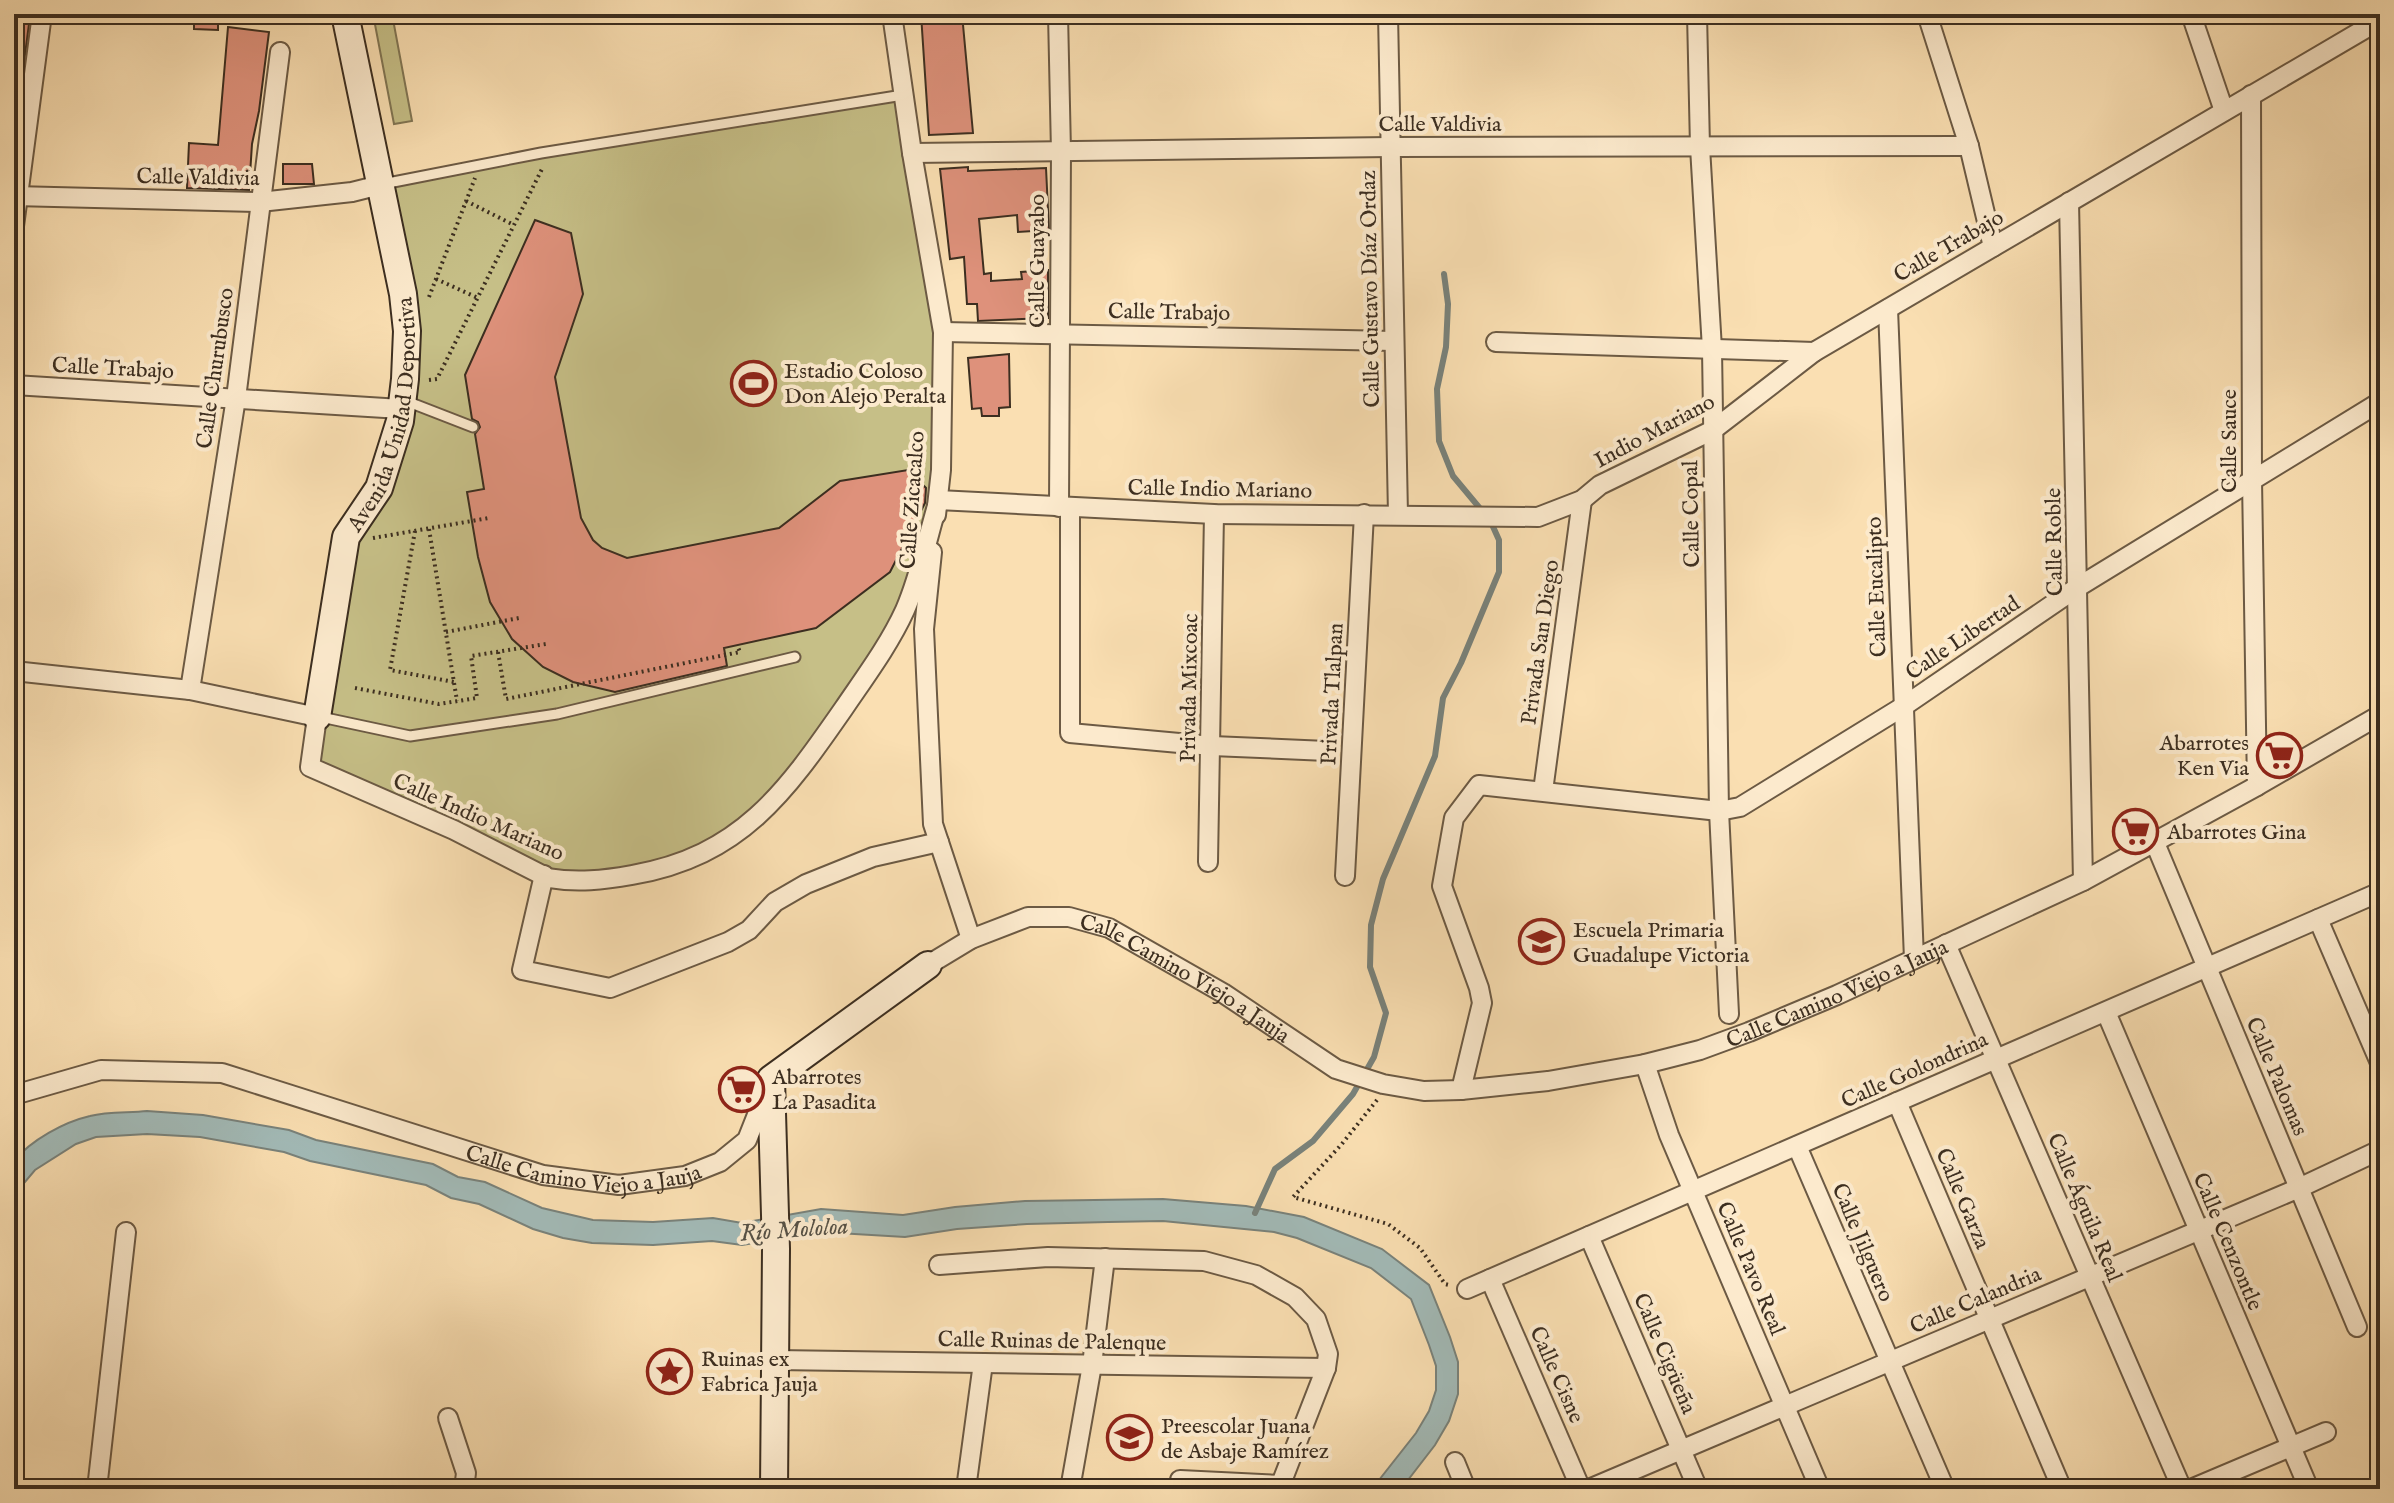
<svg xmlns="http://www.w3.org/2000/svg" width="2394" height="1503" font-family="'IM FELL English',serif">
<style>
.green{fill:#c6bf87;stroke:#817654;stroke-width:2}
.water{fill:#a2bab7;stroke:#79827b;stroke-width:2}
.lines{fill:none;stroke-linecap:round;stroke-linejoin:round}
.stream{stroke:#79827b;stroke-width:6}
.building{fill:#de917b;stroke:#3c2e20;stroke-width:2}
.lane-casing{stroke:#6c5a44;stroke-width:13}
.street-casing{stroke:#6c5a44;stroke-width:22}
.secondary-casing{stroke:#3c2e20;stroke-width:30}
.path{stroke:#3c2e20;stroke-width:4;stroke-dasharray:2 4;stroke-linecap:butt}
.lane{stroke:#fceacd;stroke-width:9}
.street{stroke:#fceacd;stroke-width:18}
.secondary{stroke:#fceacd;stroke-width:26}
.labels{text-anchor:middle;stroke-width:8;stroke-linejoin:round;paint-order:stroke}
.street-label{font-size:22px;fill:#3c2e20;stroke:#fceacd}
.poi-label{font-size:22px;fill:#3c2e20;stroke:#fceacd;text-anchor:start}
.water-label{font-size:24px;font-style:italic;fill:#565146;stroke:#fceacd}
</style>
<rect width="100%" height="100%" fill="#fadfb2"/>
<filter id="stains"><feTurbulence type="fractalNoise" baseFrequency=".0025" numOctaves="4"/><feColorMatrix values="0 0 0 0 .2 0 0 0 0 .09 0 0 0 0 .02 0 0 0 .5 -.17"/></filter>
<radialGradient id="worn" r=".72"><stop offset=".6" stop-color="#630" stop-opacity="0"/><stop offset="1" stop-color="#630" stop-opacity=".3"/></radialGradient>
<g class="green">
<polygon points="373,14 392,14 412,121 394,124"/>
<polygon points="903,95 943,332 941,470 905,610 764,810 694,857 564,881 310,767 346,537 401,409 380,185"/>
</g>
<path class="water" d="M147,1111L203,1115L289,1130L316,1140L433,1164L458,1177L485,1182L542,1208L593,1220L653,1222L713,1218L742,1223L821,1209L903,1215L955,1207L1025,1201L1163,1199L1246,1206L1304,1217L1382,1249L1429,1285L1450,1337L1458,1362V1394L1449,1421L1435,1445L1401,1489H1372L1416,1433L1429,1411L1436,1390V1366L1429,1345L1411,1299L1371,1268L1297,1238L1274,1232L1163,1221L1108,1222L1027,1224L957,1229L905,1237L821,1232L742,1245L712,1241L653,1245L592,1243L563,1238L533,1229L479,1204L451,1198L426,1185L310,1161L284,1152L200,1137L147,1134L96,1137L76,1144L35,1170L14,1195V1161C31,1140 64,1122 90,1116C108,1111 129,1113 147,1111Z"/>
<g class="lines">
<g class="stream">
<polyline points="1444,274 1448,304 1446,347 1437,389 1439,441 1453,476 1483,512"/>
<polyline points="1255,1213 1275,1169 1313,1141 1353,1094 1374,1057 1386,1013 1370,967 1371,925 1383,879 1435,756 1443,698 1461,663 1499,572 1499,540 1490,520"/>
</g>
</g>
<g class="building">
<polygon points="194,14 218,14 218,30 194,29"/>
<polygon points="921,14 962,14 973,133 929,135"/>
<polygon points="14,22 29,24 23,70 14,69"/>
<polygon points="228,27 269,32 259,111 252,144 249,190 187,188 189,143 218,145"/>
<polygon points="283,164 312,164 314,184 283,184"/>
<polygon points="968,167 968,171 1046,168 1049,230 1018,232 1017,215 979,219 984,274 991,273 991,281 1022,279 1021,272 1048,270 1048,318 978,321 977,304 967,304 964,257 950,259 940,169"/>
<polygon points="535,220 571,233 583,294 555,377 581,518 593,540 602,548 627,558 779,528 840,481 908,470 926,488 925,503 890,572 816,628 724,648 727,666 615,692 573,682 543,667 512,639 490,602 478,557 467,492 484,489 475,434 480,427 478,422 472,419 465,375"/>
<polygon points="1009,354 1010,407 999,408 999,416 982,416 981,408 972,409 968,358"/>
</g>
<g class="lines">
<defs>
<g id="lane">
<polyline points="383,184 541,153 903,95"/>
<polyline points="406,401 473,427"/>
<polyline points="321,717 410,736 557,714 795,657"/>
</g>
<g id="street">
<polyline points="892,14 912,153 943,332 941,470 936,515"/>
<polyline points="1058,14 1061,152 1059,507"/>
<polyline points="1388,14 1398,515"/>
<polyline points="1697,14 1700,147 1712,349 1719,811 1729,1014"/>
<polyline points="1927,14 1969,146 1993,247"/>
<polyline points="2191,14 2224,111"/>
<polyline points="2251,95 2252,480 2257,786"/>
<polyline points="912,153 1390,147 1969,146"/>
<polyline points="14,196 260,202 352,192 380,185"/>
<polyline points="2069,202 2083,881"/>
<polyline points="14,226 42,14"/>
<polyline points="1888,309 1914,959"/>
<polyline points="943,332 1394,341"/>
<polyline points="1496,342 1814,352 2380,20"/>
<polyline points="14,385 401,409"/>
<polyline points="938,500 1214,514 1538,517 1582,500 1600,485 1713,430 1814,352"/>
<polyline points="1070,508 1070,733 1212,746 1327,751"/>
<polyline points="932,552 924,629 933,824 971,939"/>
<path d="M14,671L190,690L317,717L310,767L454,830L548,878C577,883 604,880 632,875C741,856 785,793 844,708C865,677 889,645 905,610C919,578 927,540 937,506"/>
<polyline points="190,690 236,398 280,52"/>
<polyline points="1543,791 1582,500"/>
<polyline points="2155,843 2357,1327"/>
<polyline points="1208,862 1214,514"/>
<polyline points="544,875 522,970 610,988 728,942 749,930 775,902 806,884 873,857 939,842"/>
<polyline points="1345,876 1364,514"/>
<polyline points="2318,919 2380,1063"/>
<polyline points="1946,944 2182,1489"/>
<path id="s1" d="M928,965L971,939L1028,917H1069L1109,928L1223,993L1336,1069L1383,1084L1424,1091L1461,1090L1548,1081L1645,1064L1700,1050L1749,1032L1837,995L2083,881L2257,786L2380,715"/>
<polyline points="2106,1012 2309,1489"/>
<polyline points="1645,1064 1669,1135 1820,1489"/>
<polyline points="1461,1090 1482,1003 1479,988 1442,886 1454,818 1479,785 1719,811 1740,807 1904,706 2078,587 2380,402"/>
<path id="s2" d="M14,1095L101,1070L222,1073L543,1175L619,1185L685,1176L720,1162L747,1140L768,1087"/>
<polyline points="1897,1102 2062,1489"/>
<polyline points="1797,1146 1945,1489"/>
<polyline points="1589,1236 1698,1489"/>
<polyline points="939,1265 1048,1257 1204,1261 1256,1275 1295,1297 1316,1319 1328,1354 1326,1368 1279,1489"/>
<polyline points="1490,1279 1581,1489"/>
<polyline points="1467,1289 2380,892"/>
<polyline points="776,1360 1326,1368"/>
<polyline points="448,1418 466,1473 464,1489"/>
<polyline points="1455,1462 1466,1489"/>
<polyline points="1180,1480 1282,1485"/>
<polyline points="97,1489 126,1232"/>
<polyline points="966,1489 983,1363"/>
<polyline points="1070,1489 1092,1365 1105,1258"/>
<polyline points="1589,1489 2299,1188 2380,1150"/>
<polyline points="2191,1489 2326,1432"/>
</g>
<g id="secondary">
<path id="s3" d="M317,717L346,537L379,488L400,421L405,379L407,331L403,294L345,14"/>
<polyline points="774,1489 776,1249 771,1079 928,965"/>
</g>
</defs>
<use href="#lane" class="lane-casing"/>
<use href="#street" class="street-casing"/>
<use href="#secondary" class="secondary-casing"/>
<g class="path">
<polyline points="466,201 514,225"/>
<polyline points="436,279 478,298"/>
<polyline points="429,297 475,178"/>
<polyline points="429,380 437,379 543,167"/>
<polyline points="429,529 457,701"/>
<polyline points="415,531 390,670 454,682"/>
<polyline points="373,538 489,518"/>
<polyline points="446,632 519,618"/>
<polyline points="498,652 506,699 740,652 737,645"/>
<polyline points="355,688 439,704 477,698 471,656 546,644"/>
<polyline points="1377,1100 1341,1145 1293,1197 1388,1224 1420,1248 1445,1284 1449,1285"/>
</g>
<use href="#lane" class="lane"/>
<use href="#street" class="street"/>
<use href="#secondary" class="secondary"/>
</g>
<defs>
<symbol id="stadium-ring" viewBox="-11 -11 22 22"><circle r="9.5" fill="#fceacd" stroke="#8f2418" stroke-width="1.5"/><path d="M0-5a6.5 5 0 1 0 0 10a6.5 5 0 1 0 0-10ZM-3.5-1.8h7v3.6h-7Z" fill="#8f2418"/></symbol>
<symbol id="supermarket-ring" viewBox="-11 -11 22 22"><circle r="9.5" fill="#fceacd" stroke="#8f2418" stroke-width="1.5"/><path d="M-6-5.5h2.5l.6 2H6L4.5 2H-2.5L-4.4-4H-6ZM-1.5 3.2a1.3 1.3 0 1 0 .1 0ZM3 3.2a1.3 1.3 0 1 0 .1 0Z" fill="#8f2418"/></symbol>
<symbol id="school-ring" viewBox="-11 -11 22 22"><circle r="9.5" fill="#fceacd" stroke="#8f2418" stroke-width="1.5"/><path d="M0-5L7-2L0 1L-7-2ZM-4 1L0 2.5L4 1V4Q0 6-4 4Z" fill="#8f2418"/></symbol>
<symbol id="sight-ring" viewBox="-11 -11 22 22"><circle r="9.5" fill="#fceacd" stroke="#8f2418" stroke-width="1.5"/><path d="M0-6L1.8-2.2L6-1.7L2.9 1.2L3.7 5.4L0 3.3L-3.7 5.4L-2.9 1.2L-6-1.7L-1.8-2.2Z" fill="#8f2418"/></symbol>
</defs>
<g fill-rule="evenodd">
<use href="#stadium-ring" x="728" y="358" width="51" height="51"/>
<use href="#supermarket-ring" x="2254" y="730" width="51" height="51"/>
<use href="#supermarket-ring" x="2110" y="806" width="51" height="51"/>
<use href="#school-ring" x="1516" y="916" width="51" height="51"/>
<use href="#supermarket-ring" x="716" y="1064" width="51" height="51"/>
<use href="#sight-ring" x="644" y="1346" width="51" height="51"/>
<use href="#school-ring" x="1104" y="1412" width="51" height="51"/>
</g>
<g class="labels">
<g class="street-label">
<text x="1440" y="131">Calle Valdivia</text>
<text transform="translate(198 176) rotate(1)" y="8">Calle Valdivia</text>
<text transform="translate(1948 245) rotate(-30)" y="8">Calle Trabajo</text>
<text transform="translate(1036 261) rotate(-90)" y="8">Calle Guayabo</text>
<text transform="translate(1369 289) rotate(-91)" y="8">Calle Gustavo Díaz Ordaz</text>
<text transform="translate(1169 311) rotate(1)" y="8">Calle Trabajo</text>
<text transform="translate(113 367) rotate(3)" y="8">Calle Trabajo</text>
<text transform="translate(214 368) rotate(-82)" y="8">Calle Churubusco</text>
<text dy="8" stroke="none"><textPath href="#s3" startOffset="314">Avenida Unidad Deportiva</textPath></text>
<text transform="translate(1654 430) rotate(-28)" y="8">Indio Mariano</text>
<text transform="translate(2228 441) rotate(-90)" y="8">Calle Sauce</text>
<text transform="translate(1220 488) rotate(1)" y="8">Calle Indio Mariano</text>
<text transform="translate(911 500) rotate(-86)" y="8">Calle Zicacalco</text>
<text transform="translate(1690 514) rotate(-91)" y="8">Calle Copal</text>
<text transform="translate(2053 542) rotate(-91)" y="8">Calle Roble</text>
<text transform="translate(1875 587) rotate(-92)" y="8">Calle Eucalipto</text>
<text transform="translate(1962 637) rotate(-34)" y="8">Calle Libertad</text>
<text transform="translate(1539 642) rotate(-82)" y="8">Privada San Diego</text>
<text transform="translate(1188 688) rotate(-89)" y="8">Privada Mixcoac</text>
<text transform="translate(1331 694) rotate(-87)" y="8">Privada Tlalpan</text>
<text transform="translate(479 816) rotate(24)" y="8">Calle Indio Mariano</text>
<text dy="8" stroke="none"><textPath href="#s1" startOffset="284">Calle Camino Viejo a Jauja</textPath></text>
<text dy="8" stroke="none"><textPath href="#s1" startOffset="980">Calle Camino Viejo a Jauja</textPath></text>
<text transform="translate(1914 1069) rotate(-24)" y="8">Calle Golondrina</text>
<text transform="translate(2278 1076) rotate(67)" y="8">Calle Palomas</text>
<text dy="8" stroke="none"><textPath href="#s2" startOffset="588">Calle Camino Viejo a Jauja</textPath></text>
<text transform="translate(1964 1198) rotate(67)" y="8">Calle Garza</text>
<text transform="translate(2086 1207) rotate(67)" y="8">Calle Águila Real</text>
<text transform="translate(2229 1241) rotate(67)" y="8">Calle Cenzontle</text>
<text transform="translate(1864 1242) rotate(67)" y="8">Calle Jilguero</text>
<text transform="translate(1752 1268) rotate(67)" y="8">Calle Pavo Real</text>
<text transform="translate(1975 1299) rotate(-23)" y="8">Calle Calandria</text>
<text transform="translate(1052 1340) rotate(1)" y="8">Calle Ruinas de Palenque</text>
<text transform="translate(1666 1353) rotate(67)" y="8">Calle Cigüeña</text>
<text transform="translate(1558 1374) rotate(66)" y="8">Calle Cisne</text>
</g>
<g class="poi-label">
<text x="784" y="378">Estadio Coloso<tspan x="784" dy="25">Don Alejo Peralta</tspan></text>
<text x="2249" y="750" text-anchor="end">Abarrotes<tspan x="2249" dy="25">Ken Via</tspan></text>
<text x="2167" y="839">Abarrotes Gina</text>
<text x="1573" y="937">Escuela Primaria<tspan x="1573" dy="25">Guadalupe Victoria</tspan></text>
<text x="772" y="1084">Abarrotes<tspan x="772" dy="25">La Pasadita</tspan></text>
<text x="701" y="1366">Ruinas ex<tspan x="701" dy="25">Fabrica Jauja</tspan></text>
<text x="1161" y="1433">Preescolar Juana<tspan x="1161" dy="25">de Asbaje Ramírez</tspan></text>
</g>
<g class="water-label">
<text transform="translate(794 1229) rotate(-4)" y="8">Río Mololoa</text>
</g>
</g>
<rect width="2394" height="1503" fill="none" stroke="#fadfb2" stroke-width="48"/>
<rect x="16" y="16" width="2362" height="1471" fill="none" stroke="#3c2e20" stroke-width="4"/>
<rect x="24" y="24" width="2346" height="1455" fill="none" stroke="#3c2e20" stroke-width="2"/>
<rect width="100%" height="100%" filter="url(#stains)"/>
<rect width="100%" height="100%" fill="url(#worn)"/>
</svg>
